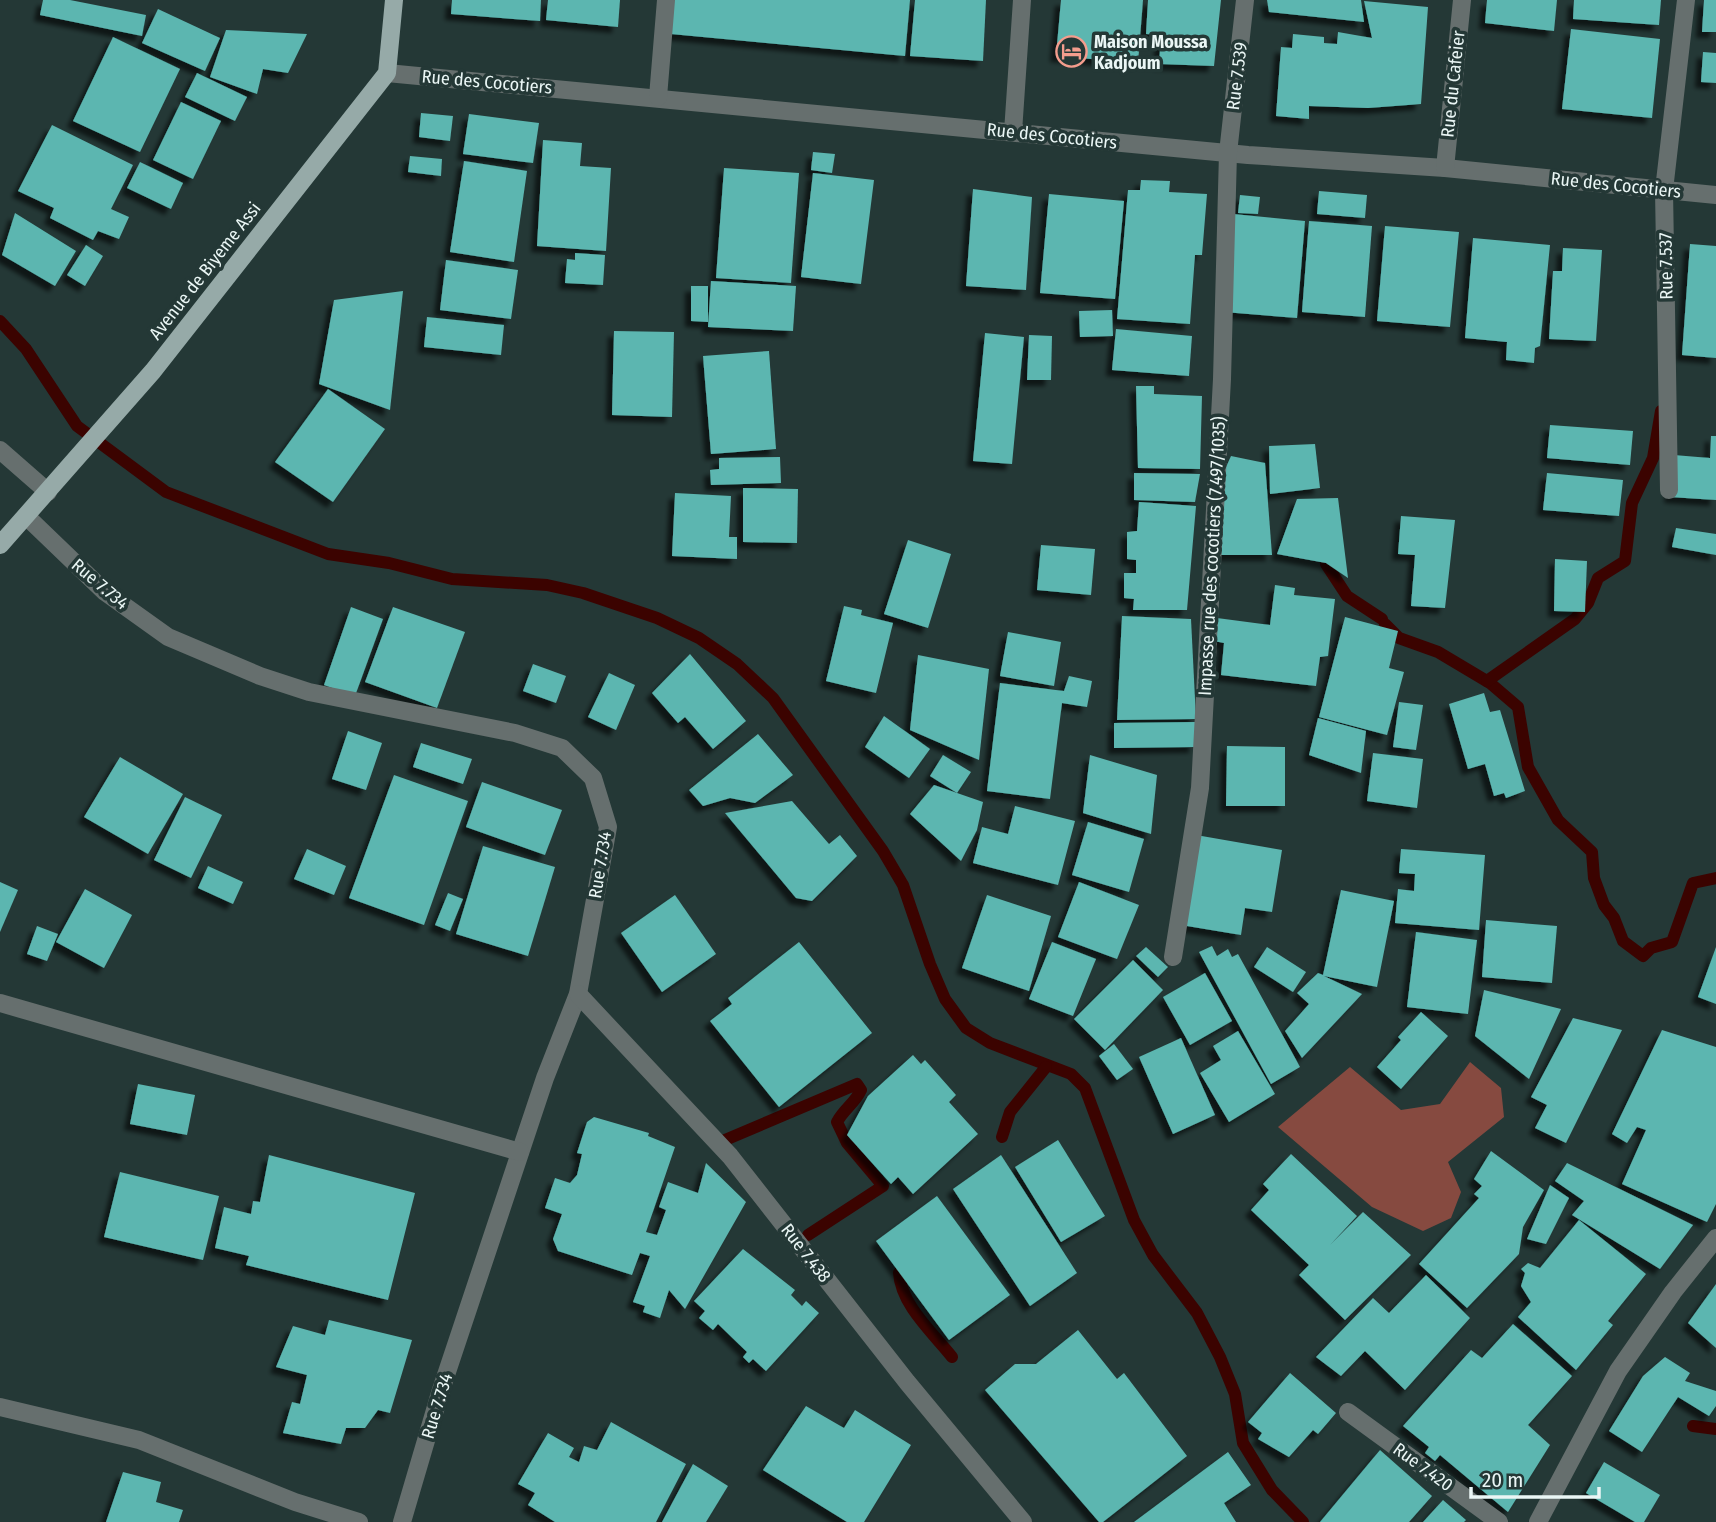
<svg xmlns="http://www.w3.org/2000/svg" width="1716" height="1522" font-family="'Fira Sans Condensed',sans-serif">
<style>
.green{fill:#864a40}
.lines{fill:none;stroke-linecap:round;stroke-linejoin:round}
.stream{stroke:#3b0300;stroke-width:12}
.building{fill:#5cb6b0;filter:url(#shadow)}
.minor{stroke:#666f6e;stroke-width:18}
.major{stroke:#96aaa8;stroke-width:18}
.labels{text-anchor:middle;stroke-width:7;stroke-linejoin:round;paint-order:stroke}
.poi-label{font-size:18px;font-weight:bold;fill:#eaf6f5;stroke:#243836;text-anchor:start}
.street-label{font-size:18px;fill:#eaf6f5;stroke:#243836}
</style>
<defs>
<filter id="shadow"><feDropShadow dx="-6" dy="6" stdDeviation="2" flood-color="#0009"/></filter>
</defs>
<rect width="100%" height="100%" fill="#243836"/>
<polygon class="green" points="1470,1062 1501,1088 1504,1117 1448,1162 1461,1192 1451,1218 1423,1231 1372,1207 1278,1127 1350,1067 1401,1110 1440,1104"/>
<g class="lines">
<g class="stream">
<polyline points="0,321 26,349 77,426 166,492 328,554 389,563 452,579 547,585 583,593 657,618 699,638 737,664 773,698 883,851 903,885 930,964 945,999 966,1028 990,1043 1071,1074 1085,1088 1134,1220 1153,1255 1197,1313 1220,1357 1235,1394 1243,1443 1272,1490 1303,1522"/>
<polyline points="1326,564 1347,596 1382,619"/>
<polyline points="1385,624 1399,638 1438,652 1490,683 1518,707 1528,767 1558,820 1592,852 1594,878 1604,905 1614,918 1623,941 1643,956 1651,948 1672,942 1693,883 1716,878"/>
<polyline points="1487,681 1575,619 1588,603 1598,578 1625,561 1632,503 1653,458 1661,411"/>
<polyline points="1002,1137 1010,1112 1046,1067"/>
<path d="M725,1140L857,1084L861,1090C855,1103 844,1109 837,1122L847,1143L883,1186L808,1235"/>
<path d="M912,1268L899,1273C901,1305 933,1333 952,1357"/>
<polyline points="1693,1426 1716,1429"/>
</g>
</g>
<g class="building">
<polygon points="43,0 70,0 146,15 142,36 40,15"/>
<polygon points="452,0 541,0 540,21 451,14"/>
<polygon points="548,0 620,0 618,27 546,20"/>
<polygon points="674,0 910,0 905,56 671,34"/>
<polygon points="915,0 986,0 983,61 910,56"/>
<polygon points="1061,0 1143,0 1138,63 1056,56"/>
<polygon points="1148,0 1221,0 1214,66 1159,64 1161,35 1146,34"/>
<polygon points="1267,0 1361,0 1364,22 1269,12"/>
<polygon points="1487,0 1557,0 1554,31 1485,23"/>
<polygon points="1574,0 1661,0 1659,25 1573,19"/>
<polygon points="1704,0 1716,0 1716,32 1702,32"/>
<polygon points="1364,1 1428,7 1421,104 1368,108 1309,106 1309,119 1276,116 1281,47 1292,48 1293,34 1324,37 1324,43 1337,44 1338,32 1372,38"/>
<polygon points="158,9 220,38 205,71 142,43"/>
<polygon points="1571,29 1660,39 1652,118 1562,109"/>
<polygon points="226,30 307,34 288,73 263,69 257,94 210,77"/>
<polygon points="113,37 180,69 140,152 73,121"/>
<polygon points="1703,52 1716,53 1716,83 1701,82"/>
<polygon points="197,73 247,97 235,121 185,97"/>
<polygon points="181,102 221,121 193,179 153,160"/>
<polygon points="421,113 453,116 450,141 419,137"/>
<polygon points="469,114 539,123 533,163 463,154"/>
<polygon points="52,125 133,165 111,209 129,217 119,239 98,231 93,240 50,218 54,208 18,191"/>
<polygon points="543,140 582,143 580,166 611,168 606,251 537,246"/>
<polygon points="813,152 835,154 832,173 811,170"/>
<polygon points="410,156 442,159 441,176 408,172"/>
<polygon points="464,161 527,171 514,262 450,252"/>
<polygon points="140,162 183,183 171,209 127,188"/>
<polygon points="724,168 799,173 791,283 716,278"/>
<polygon points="813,173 874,180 861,284 801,277"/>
<polygon points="1141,180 1170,181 1169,192 1207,194 1202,255 1195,255 1190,324 1117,319 1128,190 1140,190"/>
<polygon points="973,189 1032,197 1026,290 966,286"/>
<polygon points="1319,191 1367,195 1365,218 1317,214"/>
<polygon points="1049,194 1124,201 1115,299 1040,293"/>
<polygon points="1240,195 1260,197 1258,214 1238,213"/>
<polygon points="15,213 76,251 55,286 2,255"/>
<polygon points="1233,214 1305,221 1297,318 1224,312"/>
<polygon points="1309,221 1372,226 1365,317 1302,312"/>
<polygon points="1385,226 1459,232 1450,327 1377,321"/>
<polygon points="1473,238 1550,245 1540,346 1535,348 1534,363 1506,360 1507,342 1465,338"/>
<polygon points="1690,244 1716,246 1716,358 1682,355"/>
<polygon points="86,245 103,256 85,286 67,275"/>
<polygon points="1563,248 1602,250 1596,341 1549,339 1553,271 1562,271"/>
<polygon points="575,253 605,255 603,285 565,283 567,259 575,260"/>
<polygon points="446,260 518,270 511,319 440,310"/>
<polygon points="711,281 796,286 793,331 708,327"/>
<polygon points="691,286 708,286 708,322 691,321"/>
<polygon points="403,291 390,410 319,384 334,300"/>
<polygon points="1112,310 1113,336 1080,337 1079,311"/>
<polygon points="427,317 504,325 501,355 424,347"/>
<polygon points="1116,329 1192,336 1189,376 1112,370"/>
<polygon points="614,331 674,332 672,417 612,415"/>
<polygon points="985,333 1024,337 1012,464 973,461"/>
<polygon points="1029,335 1052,336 1051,380 1027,380"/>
<polygon points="769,351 776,449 711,454 703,356"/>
<polygon points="1136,386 1154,386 1154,394 1202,396 1200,469 1138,468"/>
<polygon points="328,389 385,429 333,502 275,462"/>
<polygon points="1550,425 1633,431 1630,465 1547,458"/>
<polygon points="1711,436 1716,436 1716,500 1670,497 1674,455 1710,458"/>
<polygon points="1315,444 1320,488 1270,494 1269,446"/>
<polygon points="1231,456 1265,463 1272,555 1219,555 1218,485"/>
<polygon points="780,457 781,483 711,485 710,470 719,469 719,458"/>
<polygon points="1134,473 1200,474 1195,502 1134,500"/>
<polygon points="1547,473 1623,480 1619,516 1543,510"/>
<polygon points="743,488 798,489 797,543 743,542"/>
<polygon points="675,493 731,496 729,537 737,537 737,559 672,556"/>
<polygon points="1338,498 1348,578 1326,563 1277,554 1297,499"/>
<polygon points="1139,502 1196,506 1187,610 1133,610 1134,599 1124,598 1124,573 1136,573 1136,560 1127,559 1127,532 1137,531"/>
<polygon points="1401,516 1455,520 1445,608 1411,606 1415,555 1398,554"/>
<polygon points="1676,528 1716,534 1716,555 1672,547"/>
<polygon points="908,540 951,554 928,628 884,614"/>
<polygon points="1041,545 1095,549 1091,595 1037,590"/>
<polygon points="1555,559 1587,561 1585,612 1554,611"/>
<polygon points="1275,585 1295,588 1294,595 1335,599 1328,656 1320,657 1316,686 1221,675 1224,643 1214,641 1217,618 1270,625"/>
<polygon points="844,606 862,610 861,615 893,623 876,693 826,681"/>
<polygon points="351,607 383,619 355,696 324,685"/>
<polygon points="393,607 465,632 437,708 365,682"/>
<polygon points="1122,616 1191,619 1196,719 1117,720"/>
<polygon points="1345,617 1398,631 1389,668 1404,672 1387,735 1319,717"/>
<polygon points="1008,632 1061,642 1054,686 1000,676"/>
<polygon points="690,654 746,721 713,749 685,717 678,723 652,693"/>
<polygon points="918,655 989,669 979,760 910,730"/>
<polygon points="533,664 566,676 556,703 523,691"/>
<polygon points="609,673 635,685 616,730 588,717"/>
<polygon points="1069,676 1092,681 1087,707 1062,703 1050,799 987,791 1000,683 1064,691"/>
<polygon points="1484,693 1490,712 1500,710 1525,791 1506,798 1504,793 1494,796 1485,764 1468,769 1449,704"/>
<polygon points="1399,702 1423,705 1416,750 1393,747"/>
<polygon points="884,716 930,749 909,778 865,747"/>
<polygon points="1318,718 1366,731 1361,773 1309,755"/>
<polygon points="1195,722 1195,747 1114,748 1114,723"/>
<polygon points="348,731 382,743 366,790 332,779"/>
<polygon points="758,734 793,775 755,803 730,798 703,806 689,790"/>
<polygon points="421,743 472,759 463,784 413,767"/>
<polygon points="1227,746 1285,747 1285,806 1226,806"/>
<polygon points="1373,753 1423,759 1417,808 1367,801"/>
<polygon points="943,755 971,772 957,793 930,776"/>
<polygon points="1090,755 1157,775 1151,834 1083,813"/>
<polygon points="120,757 183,794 148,854 84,817"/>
<polygon points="394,775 468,801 424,925 349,898"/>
<polygon points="482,782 562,810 545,855 466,827"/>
<polygon points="934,785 983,802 977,830 961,861 910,814"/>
<polygon points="185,797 222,815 191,878 154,860"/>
<polygon points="792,801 829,844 840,835 857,856 812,901 796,898 725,813"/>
<polygon points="1015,806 1075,821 1058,885 973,863 982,827 1008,834"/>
<polygon points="1088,822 1144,839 1129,892 1072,875"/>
<polygon points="1196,835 1282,850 1272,912 1245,908 1241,935 1181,925"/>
<polygon points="483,846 555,867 528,956 456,934"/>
<polygon points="307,849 346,866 334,895 294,879"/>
<polygon points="1401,849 1485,855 1479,930 1395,923 1398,889 1414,891 1415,874 1399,873"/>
<polygon points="208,866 243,882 233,904 198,888"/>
<polygon points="0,882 18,890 0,932"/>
<polygon points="1079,882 1139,905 1117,959 1058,937"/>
<polygon points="85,889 132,915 104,968 56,942"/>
<polygon points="1341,890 1394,901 1377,987 1324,976 1362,994 1302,1058 1285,1031 1309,1004 1297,993 1318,973 1323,975"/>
<polygon points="448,893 463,899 450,931 435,925"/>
<polygon points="675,895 716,954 662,992 621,933"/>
<polygon points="987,895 1051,916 1029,991 962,968"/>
<polygon points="1486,920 1557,926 1552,983 1482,977"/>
<polygon points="37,926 58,934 47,961 27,954"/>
<polygon points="1416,932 1477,940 1468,1014 1407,1007"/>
<polygon points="799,942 872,1033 779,1107 710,1021 732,1004 728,998"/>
<polygon points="1052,942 1096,959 1073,1016 1029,999"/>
<polygon points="1212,946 1217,956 1228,949 1232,957 1238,954 1300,1067 1271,1084 1199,952"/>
<polygon points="1146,947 1168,967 1158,977 1136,956"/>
<polygon points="1267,947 1306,972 1293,992 1254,967"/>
<polygon points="1716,947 1716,1004 1698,997"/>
<polygon points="1133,960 1163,990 1105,1050 1074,1019"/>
<polygon points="1205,973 1232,1021 1190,1045 1163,997"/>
<polygon points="1484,990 1561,1009 1529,1079 1475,1036"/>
<polygon points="1421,1012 1448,1036 1401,1089 1377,1067 1401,1040 1398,1037"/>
<polygon points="1573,1018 1622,1030 1566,1143 1535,1128 1547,1105 1531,1097"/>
<polygon points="1662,1030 1716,1047 1716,1204 1707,1222 1622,1184 1646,1130 1637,1127 1627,1143 1612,1134"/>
<polygon points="1238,1031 1275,1094 1229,1122 1200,1073 1221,1060 1213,1046"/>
<polygon points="1181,1038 1215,1115 1173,1134 1139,1057"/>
<polygon points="1114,1044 1133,1069 1117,1080 1099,1056"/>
<polygon points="913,1055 921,1064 925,1060 956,1095 949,1102 978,1134 913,1194 898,1177 891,1184 847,1135 868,1096"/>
<polygon points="138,1084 195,1095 187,1135 130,1124"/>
<polygon points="594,1117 649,1133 648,1136 675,1147 646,1232 657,1235 666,1210 659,1207 668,1182 698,1193 706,1163 746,1202 685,1309 669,1290 660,1318 643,1312 645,1306 633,1302 650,1256 640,1253 632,1275 558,1251 553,1239 562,1214 545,1208 555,1178 570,1183 577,1175 582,1154 577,1153 587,1122"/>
<polygon points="1058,1140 1105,1216 1061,1242 1015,1167"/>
<polygon points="1491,1151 1544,1190 1523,1227 1519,1254 1467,1308 1419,1264 1479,1198 1474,1194 1482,1186 1474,1179"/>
<polygon points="1291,1154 1357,1216 1330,1245 1363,1212 1411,1255 1345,1320 1299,1275 1309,1265 1251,1210 1269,1190 1263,1184"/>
<polygon points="269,1155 415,1193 388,1300 246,1265 249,1256 215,1248 224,1207 251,1214 253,1201 260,1202"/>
<polygon points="1001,1155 1077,1273 1030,1306 953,1189"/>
<polygon points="1567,1163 1693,1225 1660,1269 1572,1215 1584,1201 1555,1181"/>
<polygon points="120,1172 219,1196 203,1260 104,1237"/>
<polygon points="1550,1185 1569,1198 1546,1244 1527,1239"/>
<polygon points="937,1196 1010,1295 949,1340 876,1241"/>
<polygon points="1579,1220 1646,1274 1608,1321 1613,1325 1576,1370 1518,1317 1531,1302 1521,1286 1525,1273 1521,1269 1528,1263 1540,1268"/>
<polygon points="743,1249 795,1290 791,1295 802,1306 806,1301 819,1313 766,1371 753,1359 749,1363 743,1357 747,1352 718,1324 713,1330 699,1318 705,1311 694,1301"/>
<polygon points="1426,1275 1470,1318 1405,1390 1365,1351 1341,1376 1316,1357 1373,1298 1389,1313"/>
<polygon points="1716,1284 1716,1348 1688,1323"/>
<polygon points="329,1320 412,1340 390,1413 378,1410 365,1428 346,1428 341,1444 283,1433 292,1402 300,1404 307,1375 276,1367 293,1326 325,1335"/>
<polygon points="1513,1324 1572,1376 1528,1425 1550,1445 1508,1512 1440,1455 1435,1461 1425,1453 1429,1447 1403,1426 1471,1350 1482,1358"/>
<polygon points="1078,1330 1117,1379 1124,1373 1187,1456 1103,1522 1099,1522 985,1390 1015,1364 1036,1364"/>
<polygon points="1665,1357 1690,1373 1685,1381 1716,1391 1716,1406 1709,1416 1678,1397 1642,1452 1609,1431 1643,1376"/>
<polygon points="1290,1373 1336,1413 1318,1434 1313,1430 1289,1457 1258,1439 1262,1433 1248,1422"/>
<polygon points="806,1406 844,1428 855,1410 911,1445 864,1522 847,1522 763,1470"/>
<polygon points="611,1422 686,1464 656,1522 555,1522 528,1505 535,1493 518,1484 548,1433 574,1448 569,1457 579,1462 584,1446 597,1450"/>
<polygon points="1380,1450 1432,1496 1409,1522 1320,1522"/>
<polygon points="1228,1452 1251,1485 1224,1503 1236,1522 1134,1522"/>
<polygon points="1604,1462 1660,1495 1644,1522 1635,1522 1586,1493"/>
<polygon points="693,1464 728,1486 706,1522 662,1522"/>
<polygon points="123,1472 161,1482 156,1502 183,1510 179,1522 106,1522"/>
<polygon points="1443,1500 1466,1520 1464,1522 1423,1522"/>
</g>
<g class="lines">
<g class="minor">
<polyline points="387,73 1248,155 1445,168 1716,195"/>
<polyline points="658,97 666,0"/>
<polyline points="1013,132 1022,0"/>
<polyline points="1445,168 1462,0"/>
<polyline points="0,450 48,492"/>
<polyline points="1669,490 1664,190 1686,0"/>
<polyline points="26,516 105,592 168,637 260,676 309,692 515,733 562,748 593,778 608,827 578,994 545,1078 440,1393 402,1522"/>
<polyline points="1173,957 1200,788 1222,379 1228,153 1245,0"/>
<polyline points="578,994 730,1156 907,1382 1023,1522"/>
<polyline points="0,1003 520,1152"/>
<polyline points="0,1407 139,1440 295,1502 359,1522"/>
<polyline points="1348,1412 1499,1522"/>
<polyline points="1538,1522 1618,1371 1673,1292 1716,1238"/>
</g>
<polyline class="major" points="0,545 153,371 387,73 394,0"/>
</g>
<defs>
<symbol id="hotel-ring" viewBox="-11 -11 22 22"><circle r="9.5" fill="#243836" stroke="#f49d8d" stroke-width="1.5"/><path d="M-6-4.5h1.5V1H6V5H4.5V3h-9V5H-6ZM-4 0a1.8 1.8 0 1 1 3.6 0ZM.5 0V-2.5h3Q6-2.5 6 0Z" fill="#f49d8d"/></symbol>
</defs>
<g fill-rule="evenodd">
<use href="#hotel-ring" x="1054" y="34" width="35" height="35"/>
</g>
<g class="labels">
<g class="poi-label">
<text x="1094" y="48">Maison Moussa<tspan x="1094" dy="21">Kadjoum</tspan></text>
</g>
<g class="street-label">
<text transform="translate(1237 76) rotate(-83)" y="6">Rue 7.539</text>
<text transform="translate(487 82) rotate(5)" y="6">Rue des Cocotiers</text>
<text transform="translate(1453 84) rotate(-84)" y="6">Rue du Cafeier</text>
<text transform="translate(1052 136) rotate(6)" y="6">Rue des Cocotiers</text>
<text transform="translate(1616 185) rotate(6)" y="6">Rue des Cocotiers</text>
<text transform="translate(1666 266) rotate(-91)" y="6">Rue 7.537</text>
<text transform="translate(205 271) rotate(-52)" y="6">Avenue de Biyeme Assi</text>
<text transform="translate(1212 556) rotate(-87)" y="6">Impasse rue des cocotiers (7.497/1035)</text>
<text transform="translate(100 584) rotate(40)" y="6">Rue 7.734</text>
<text transform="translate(600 865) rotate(-81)" y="6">Rue 7.734</text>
<text transform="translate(806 1253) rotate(52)" y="6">Rue 7.438</text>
<text transform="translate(437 1406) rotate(-73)" y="6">Rue 7.734</text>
<text transform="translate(1423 1467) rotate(36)" y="6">Rue 7.420</text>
</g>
</g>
<path d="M1471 1487v10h128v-10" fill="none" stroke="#eaf6f5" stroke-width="3.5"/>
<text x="1482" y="1487" font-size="21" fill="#eaf6f5" stroke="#243836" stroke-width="5" paint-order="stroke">20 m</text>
</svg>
